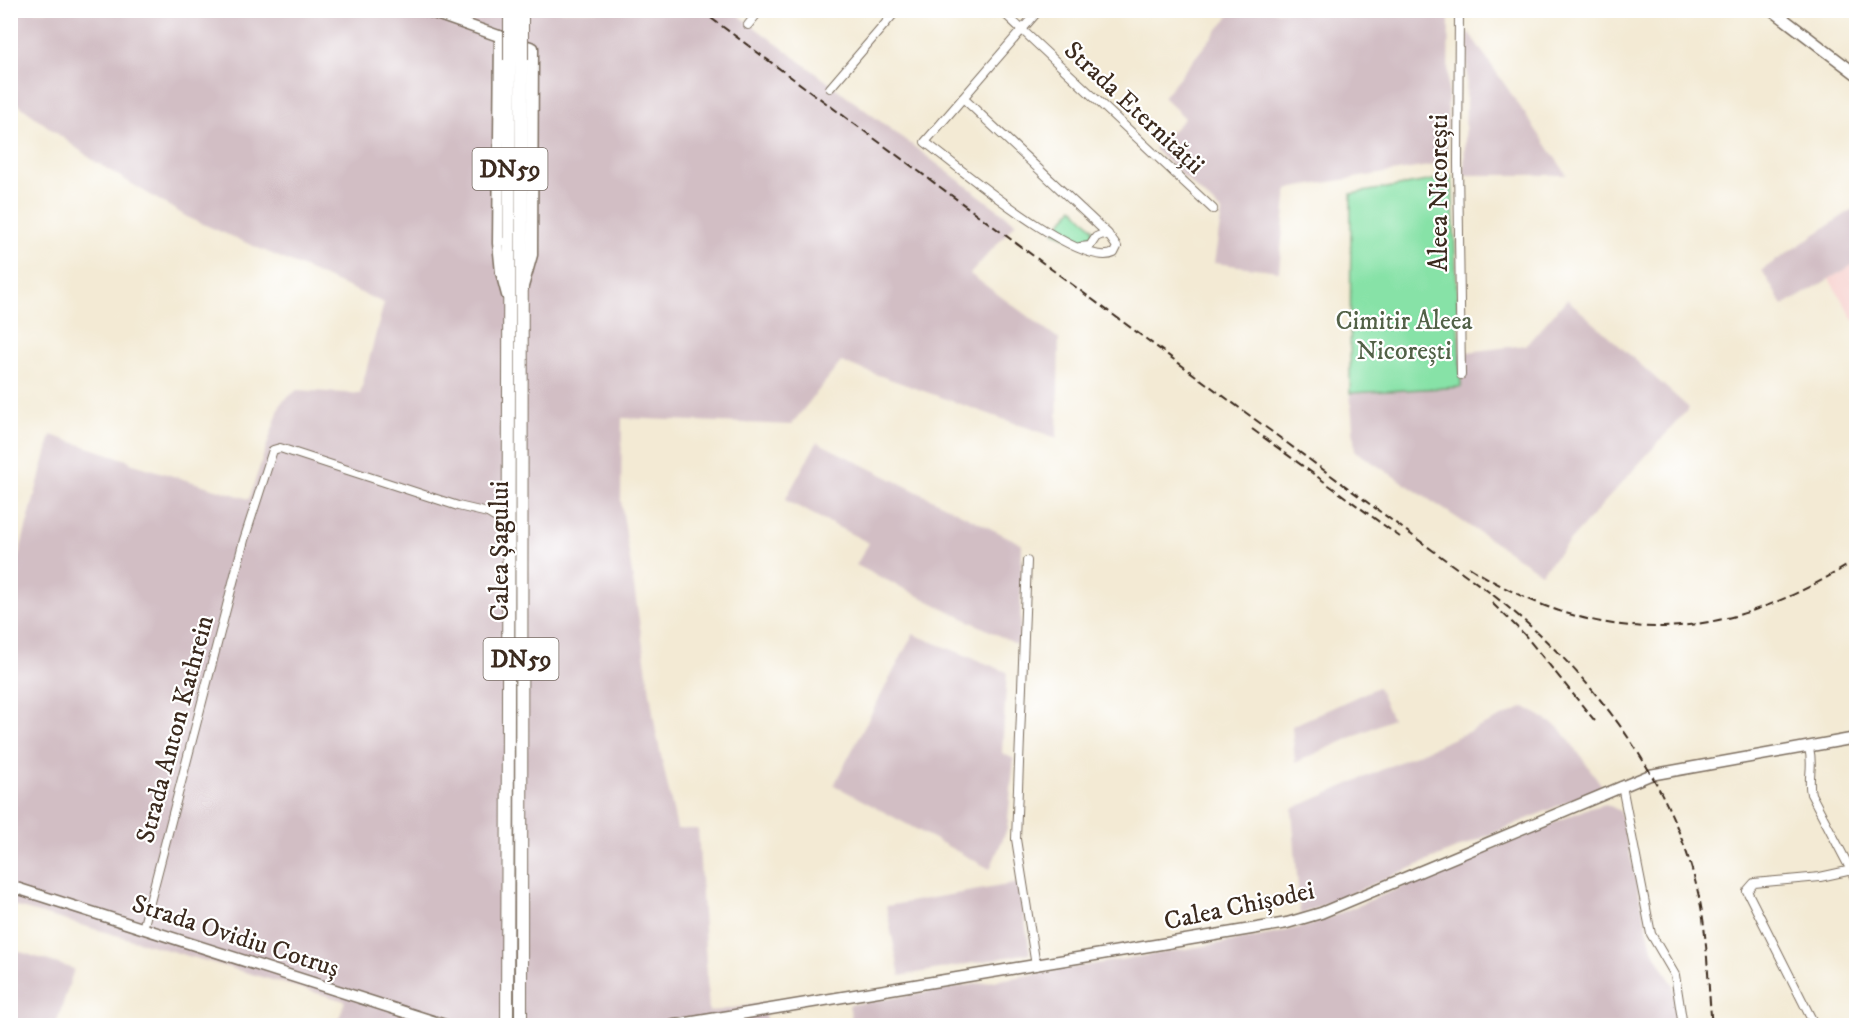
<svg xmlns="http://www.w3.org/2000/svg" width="1867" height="1036" font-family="'IM FELL DW Pica',serif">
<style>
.built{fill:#f7d0ce}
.industrial{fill:#d2bec4}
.green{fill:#87e2a7;stroke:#618662;stroke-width:1.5}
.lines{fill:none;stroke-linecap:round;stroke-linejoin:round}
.minor-casing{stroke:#7b6d5e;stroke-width:10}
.tertiary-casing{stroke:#7b6d5e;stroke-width:13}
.secondary-casing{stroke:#7b6d5e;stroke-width:13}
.primary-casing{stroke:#7b6d5e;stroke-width:14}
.minor{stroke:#fff;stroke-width:8}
.tertiary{stroke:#fff;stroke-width:10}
.secondary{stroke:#fff;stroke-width:10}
.primary{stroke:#fff;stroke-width:12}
.rail{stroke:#3b2a1e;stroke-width:2;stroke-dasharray:9 4.5;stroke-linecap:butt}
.primary-bridge-casing{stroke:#7b6d5e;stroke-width:14;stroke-linecap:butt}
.primary-bridge{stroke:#fff;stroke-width:12}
.labels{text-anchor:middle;stroke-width:4.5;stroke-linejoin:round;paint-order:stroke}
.shield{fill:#fff;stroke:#766a62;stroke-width:1.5}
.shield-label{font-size:24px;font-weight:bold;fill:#3b2a1e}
.street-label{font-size:26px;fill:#3b2a1e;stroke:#fff}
.park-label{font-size:26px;fill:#526147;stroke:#fff}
</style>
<rect width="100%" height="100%" fill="#fff"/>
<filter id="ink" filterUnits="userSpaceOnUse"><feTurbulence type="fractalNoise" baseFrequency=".0167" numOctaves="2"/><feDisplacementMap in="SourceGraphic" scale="12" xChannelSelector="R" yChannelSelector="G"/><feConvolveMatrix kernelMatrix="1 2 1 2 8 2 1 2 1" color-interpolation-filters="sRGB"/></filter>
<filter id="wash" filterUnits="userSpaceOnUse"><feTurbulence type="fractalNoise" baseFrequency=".008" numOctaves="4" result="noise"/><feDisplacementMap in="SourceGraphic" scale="24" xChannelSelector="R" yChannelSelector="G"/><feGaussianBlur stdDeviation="1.35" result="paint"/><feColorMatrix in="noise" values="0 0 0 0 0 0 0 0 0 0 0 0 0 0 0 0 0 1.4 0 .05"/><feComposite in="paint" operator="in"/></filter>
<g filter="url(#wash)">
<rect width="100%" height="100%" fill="#f3ead4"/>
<polygon class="built" points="1856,263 1856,323 1829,279"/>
<g class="industrial">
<polygon points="10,11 733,11 1016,223 970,274 1059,339 1057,438 841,362 791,425 622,418 621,501 656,732 677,829 698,829 709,1012 763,1003 767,1025 337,1025 345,1001 11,905 11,584 51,435 130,461 130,463 249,499 281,403 297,390 360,394 384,303 187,217 94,161 11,99"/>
<polygon points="1233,11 1449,11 1447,163 1287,189 1279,271 1214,263 1222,212 1154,149 1185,118 1163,97"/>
<polygon points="1468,31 1567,175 1464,175"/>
<polygon points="1856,207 1856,263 1783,306 1762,270"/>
<polygon points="1567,299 1689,408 1541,573 1355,451 1350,393 1460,387 1459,353 1526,345"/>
<polygon points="817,442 1022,544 1020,646 856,565 869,543 785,500"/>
<polygon points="913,634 1007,672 1002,753 1014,759 1007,829 990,869 834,785"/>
<polygon points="1378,687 1392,719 1295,763 1292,726"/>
<polygon points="1525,707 1561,729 1603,787 1300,915 1292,809"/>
<polygon points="1606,804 1620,811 1652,948 1673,985 1679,1025 853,1026 849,1005 1269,935 1314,924 1586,809"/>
<polygon points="1019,883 1030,953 900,976 886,906"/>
<polygon points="11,949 74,969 56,1025 11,1025"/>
</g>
<g class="green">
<polygon points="1452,177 1461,387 1350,393 1351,194"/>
<polygon points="1073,207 1093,228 1093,234 1081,243 1054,232"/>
</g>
</g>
<g filter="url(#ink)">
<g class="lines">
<defs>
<g id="minor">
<polyline points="1001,10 1213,209"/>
<path d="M1039,10L925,142C956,165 1080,271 1114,253L1117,247L1110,237L1103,234L1096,237L1090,246L1080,247"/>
<polyline points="1459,10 1458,163 1461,375"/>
<polyline points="748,25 760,10"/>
<polyline points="830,88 897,10"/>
<polyline points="963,98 1108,234"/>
<polyline points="488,513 509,504"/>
<polyline points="1027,561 1016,839 1036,966"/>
<path d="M1809,748C1814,767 1807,778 1811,794L1856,880"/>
<polyline points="1622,786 1651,934 1675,975 1683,1026"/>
<polyline points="143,929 244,540 273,450 280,448 458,506 488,513 509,526"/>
<polyline points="1815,1026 1747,891 1754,883 1820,877 1852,870"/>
</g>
<g id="tertiary">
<polyline points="425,10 533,48 532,255 522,290"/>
<polyline points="500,36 498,243 501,272 507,295"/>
</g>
<g id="secondary">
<polyline points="1772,10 1856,74"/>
<polyline points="10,886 448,1026"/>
<polyline points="669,1026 1287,923 1321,913 1650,775 1856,738"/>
</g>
<g id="primary">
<polyline points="507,1026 510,60"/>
<polyline points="521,1026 522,60"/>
</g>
</defs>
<use href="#minor" class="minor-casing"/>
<use href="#tertiary" class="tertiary-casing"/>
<use href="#secondary" class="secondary-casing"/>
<use href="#primary" class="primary-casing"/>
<use href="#minor" class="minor"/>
<use href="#tertiary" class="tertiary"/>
<use href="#secondary" class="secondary"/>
<use href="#primary" class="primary"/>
<g class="rail">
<path d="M700,10L1489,592C1590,669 1679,783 1702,912C1708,949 1708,988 1712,1026"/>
<polyline points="1252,429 1400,537"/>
<path d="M1469,567C1603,652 1724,644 1856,560"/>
<polyline points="1492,603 1524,634 1595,721"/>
</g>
<defs>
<g id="primary-bridge">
<polyline points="522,10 522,60"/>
<polyline points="510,60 510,10"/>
</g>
</defs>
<use href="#primary-bridge" class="primary-bridge-casing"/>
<use href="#primary-bridge" class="primary-bridge"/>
</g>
</g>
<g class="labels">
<g class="shield">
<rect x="472.5" y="148" width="75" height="42" rx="4.5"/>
<rect x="483.5" y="638" width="75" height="42" rx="4.5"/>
</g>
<g class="shield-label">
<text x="510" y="177">DN59</text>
<text x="521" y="667">DN59</text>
</g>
<g class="street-label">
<text transform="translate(1135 107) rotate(43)" y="9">Strada Eternității</text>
<text transform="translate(1438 193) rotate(-90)" y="9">Aleea Nicorești</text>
<text transform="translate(499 551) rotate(-90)" y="9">Calea Șagului</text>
<text transform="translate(174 729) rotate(-75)" y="9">Strada Anton Kathrein</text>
<text transform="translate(1239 905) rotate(-12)" y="9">Calea Chișodei</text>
<text transform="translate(236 935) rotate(18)" y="9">Strada Ovidiu Cotruș</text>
</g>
<g class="park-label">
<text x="1404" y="329">Cimitir Aleea<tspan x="1404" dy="30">Nicorești</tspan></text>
</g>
</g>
<rect width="1867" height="1036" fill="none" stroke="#fff" stroke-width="36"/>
</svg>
